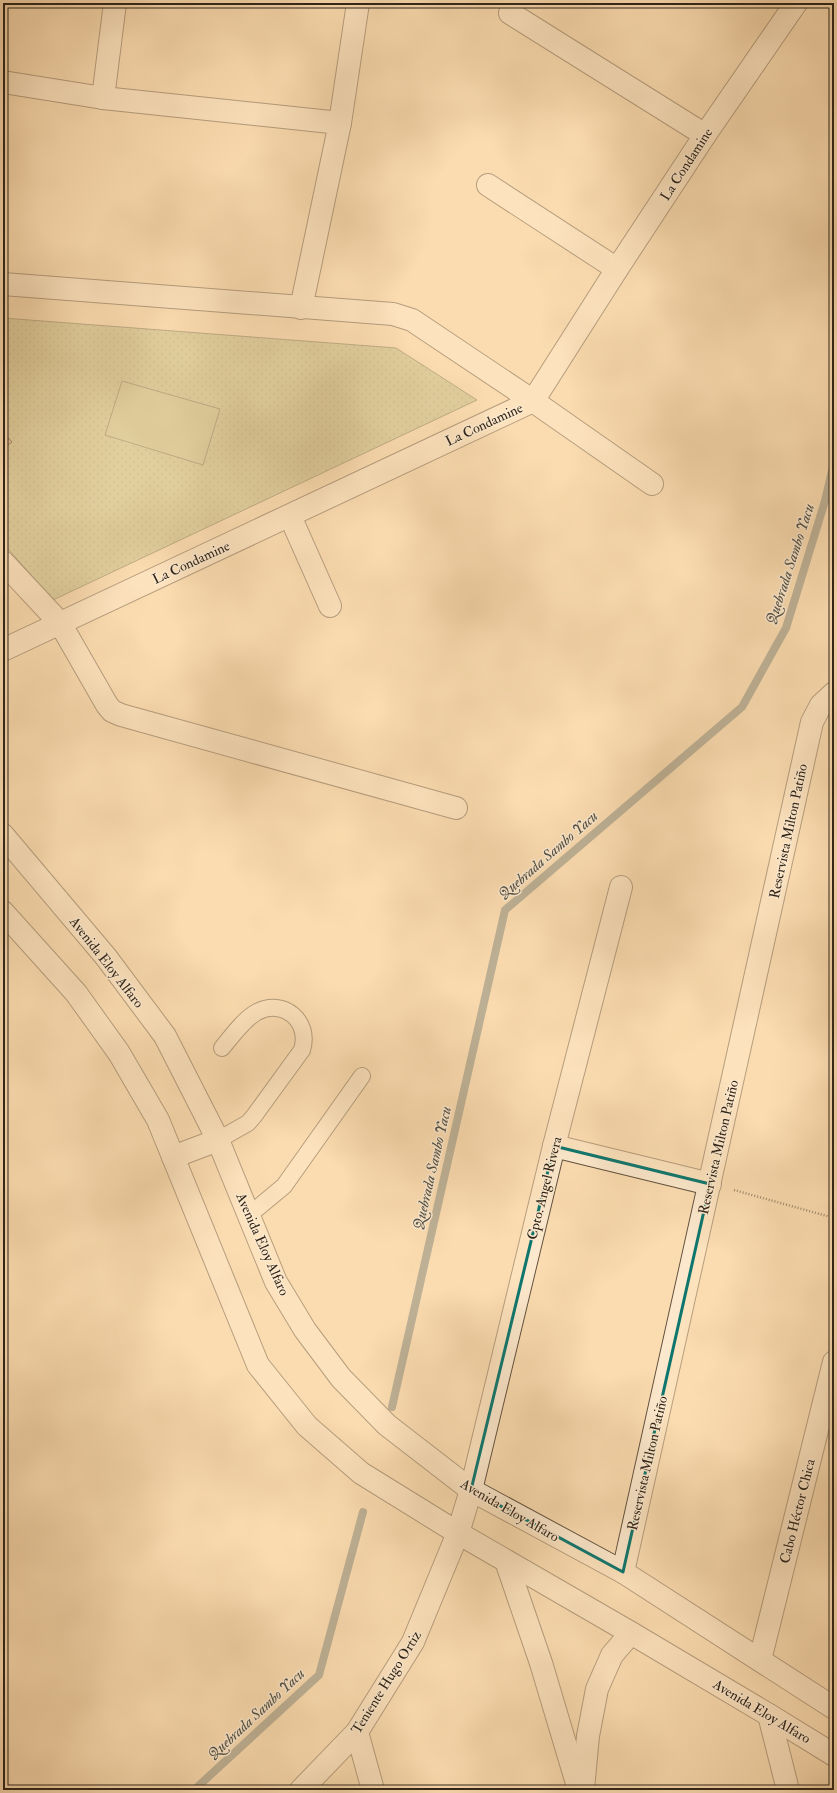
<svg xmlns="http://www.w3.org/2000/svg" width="837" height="1793" font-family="'IM FELL Double Pica',serif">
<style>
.park{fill:url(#park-dots);stroke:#797250}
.garden{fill:#c3bf88;stroke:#797250}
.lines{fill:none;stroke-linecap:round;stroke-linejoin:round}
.stream{stroke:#747d77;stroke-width:8}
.building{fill:url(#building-cross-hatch);stroke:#2f2419}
.service-casing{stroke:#62523f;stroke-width:18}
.minor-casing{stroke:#62523f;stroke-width:24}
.tertiary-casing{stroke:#62523f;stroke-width:24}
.path{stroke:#2f2419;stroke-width:2.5;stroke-dasharray:1 2;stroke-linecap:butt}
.service{stroke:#fce8cc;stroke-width:16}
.minor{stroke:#fce8cc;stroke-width:22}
.tertiary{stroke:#fce8cc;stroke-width:22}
.marked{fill:none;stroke:#0f766e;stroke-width:3;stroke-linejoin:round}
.labels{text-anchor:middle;stroke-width:3;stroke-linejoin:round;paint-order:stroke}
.street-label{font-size:14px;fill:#2f2419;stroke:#fce8cc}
.water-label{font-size:15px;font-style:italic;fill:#525148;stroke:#fce8cc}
</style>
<defs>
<pattern id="park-dots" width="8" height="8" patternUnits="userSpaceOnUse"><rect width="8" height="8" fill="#c3bf88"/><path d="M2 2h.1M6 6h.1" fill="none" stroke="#a8a475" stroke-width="1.8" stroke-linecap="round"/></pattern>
<pattern id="building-cross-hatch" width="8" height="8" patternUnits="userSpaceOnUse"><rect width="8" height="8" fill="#e8ad87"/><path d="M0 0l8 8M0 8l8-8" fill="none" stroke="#bc8d6e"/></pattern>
</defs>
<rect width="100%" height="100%" fill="#fbdcb0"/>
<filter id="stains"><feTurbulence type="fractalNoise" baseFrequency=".005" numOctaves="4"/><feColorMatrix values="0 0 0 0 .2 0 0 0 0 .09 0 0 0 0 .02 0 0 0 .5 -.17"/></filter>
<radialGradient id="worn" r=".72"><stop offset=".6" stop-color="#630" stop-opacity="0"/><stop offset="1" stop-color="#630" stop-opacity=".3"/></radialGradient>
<polygon class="park" points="3,318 396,348 477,400 53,600 3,543"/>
<polygon class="garden" points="122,381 220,409 203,465 105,435"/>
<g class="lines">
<g class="stream">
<polyline points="392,1407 505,910 742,707 786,628 825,501 834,462"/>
<polyline points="194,1790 319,1675 363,1512"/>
</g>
</g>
<polygon class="building" points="3,432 12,442 3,448"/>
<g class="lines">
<defs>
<g id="service">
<path d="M218,1140L248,1123L254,1116L302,1050C311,1021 283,998 257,1012C245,1018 231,1037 222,1048"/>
<polyline points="249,1215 284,1186 362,1076"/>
</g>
<g id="minor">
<polyline points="510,13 705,135"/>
<polyline points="3,82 103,98 340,123"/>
<polyline points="103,98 115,3"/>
<polyline points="488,185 617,269"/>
<polyline points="3,284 393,314 412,320 533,401 652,484"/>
<polyline points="301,308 340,123 358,3"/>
<polyline points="290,516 330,606"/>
<polyline points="3,562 60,623 107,705 112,711 121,715 456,808"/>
<polyline points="554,1146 710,1184"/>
<polyline points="173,1157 218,1140"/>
<polyline points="506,1561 541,1663 579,1790"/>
<polyline points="623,1572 812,722 821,705 834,693"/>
<polyline points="760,1660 834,1362"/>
<polyline points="769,1715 788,1790"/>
<polyline points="357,1732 373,1790"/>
<polyline points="583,1789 588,1736 597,1689 612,1655 631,1633"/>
<polyline points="301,1790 357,1732 413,1642 458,1533 471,1490 554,1146 621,887"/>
</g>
<g id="tertiary">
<polyline points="3,650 533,401 617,269 705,135 796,3"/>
<polyline points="3,835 106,957 165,1036 218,1140 276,1282 305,1330 341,1378 387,1425 471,1490 623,1572 834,1708"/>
<polyline points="3,912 76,993 119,1053 158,1120 258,1365 307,1426 361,1473 458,1533 631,1633 769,1715 834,1755"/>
</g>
</defs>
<use href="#service" class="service-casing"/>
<use href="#minor" class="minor-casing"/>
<use href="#tertiary" class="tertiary-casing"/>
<polyline class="path" points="734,1190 834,1218"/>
<use href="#service" class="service"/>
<use href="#minor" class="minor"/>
<use href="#tertiary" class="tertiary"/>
</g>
<path d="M0 0H837V1793H0ZM554,1146L710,1184L623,1572L471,1490Z" fill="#fbdcb0" fill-opacity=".55" fill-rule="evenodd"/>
<path class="marked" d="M554,1146L710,1184L623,1572L471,1490Z"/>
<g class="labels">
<g class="street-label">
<text transform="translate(686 164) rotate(-57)" y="5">La Condamine</text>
<text transform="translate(484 424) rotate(-25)" y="5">La Condamine</text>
<text transform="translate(191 562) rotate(-25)" y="5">La Condamine</text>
<text transform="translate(788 831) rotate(-78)" y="5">Reservista Milton Patiño</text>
<text transform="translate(107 962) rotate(52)" y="5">Avenida Eloy Alfaro</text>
<text transform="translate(718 1147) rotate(-77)" y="5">Reservista Milton Patiño</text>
<text transform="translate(544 1188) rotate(-76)" y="5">Cpto. Angel Rivera</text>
<text transform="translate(263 1244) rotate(66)" y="5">Avenida Eloy Alfaro</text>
<text transform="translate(647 1463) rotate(-77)" y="5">Reservista Milton Patiño</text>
<text transform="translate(510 1510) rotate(30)" y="5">Avenida Eloy Alfaro</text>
<text transform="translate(797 1511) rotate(-76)" y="5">Cabo Héctor Chica</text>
<text transform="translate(386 1682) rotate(-58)" y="5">Teniente Hugo Ortiz</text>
<text transform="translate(762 1711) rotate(31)" y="5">Avenida Eloy Alfaro</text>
</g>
<g class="water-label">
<text transform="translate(790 564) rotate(-72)" y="5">Quebrada Sambo Yacu</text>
<text transform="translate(548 855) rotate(-41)" y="5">Quebrada Sambo Yacu</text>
<text transform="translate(432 1168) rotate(-77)" y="5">Quebrada Sambo Yacu</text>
<text transform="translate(256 1714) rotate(-43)" y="5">Quebrada Sambo Yacu</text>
</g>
</g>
<rect width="837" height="1793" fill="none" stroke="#fbdcb0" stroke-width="16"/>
<rect x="4" y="4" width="829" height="1785" fill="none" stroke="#2f2419" stroke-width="2"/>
<rect x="8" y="8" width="821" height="1777" fill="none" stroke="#2f2419"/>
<rect width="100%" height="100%" filter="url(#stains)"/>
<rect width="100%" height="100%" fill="url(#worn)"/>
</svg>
